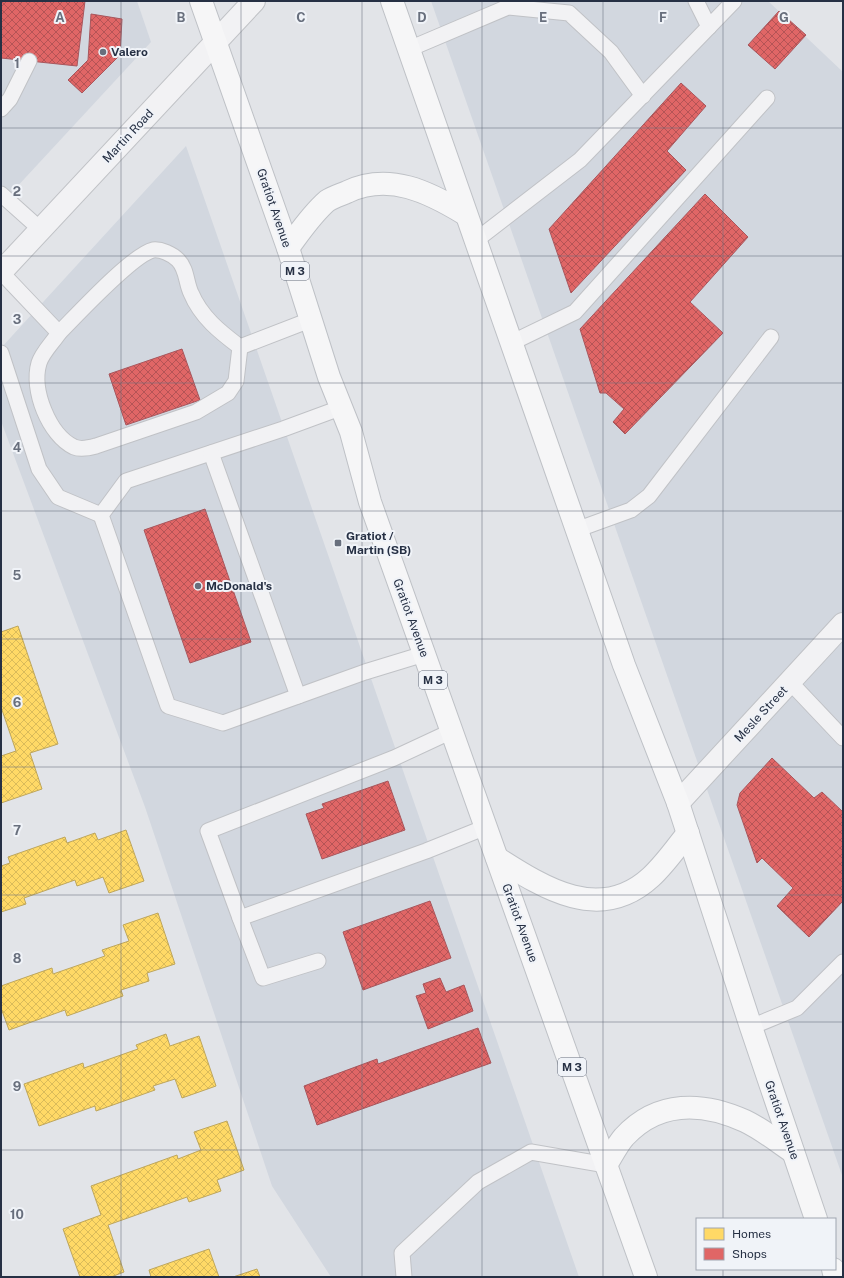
<svg xmlns="http://www.w3.org/2000/svg" width="844" height="1278" font-family="'Public Sans',sans-serif">
<style>
.built{fill:#d2d7df}
.homes{fill:url(#homes-cross-hatch);stroke:#bea65c}
.shops{fill:url(#shops-cross-hatch);stroke:#a8565c}
.lines{fill:none;stroke-linecap:round;stroke-linejoin:round}
.service-casing{stroke:#c0c2c6;stroke-width:17}
.minor-casing{stroke:#c0c2c6;stroke-width:24}
.tertiary-casing{stroke:#c0c2c6;stroke-width:24}
.primary-casing{stroke:#bec1c6;stroke-width:24}
.service{stroke:#f2f2f4;stroke-width:15}
.minor{stroke:#f2f2f4;stroke-width:22}
.tertiary{stroke:#f2f2f4;stroke-width:22}
.primary{stroke:#f6f6f7;stroke-width:22}
.grid{fill:none;stroke:#686f7d;stroke-width:1;stroke-opacity:0.55}
.poi-dot{fill:#686f7d;stroke:#f0f3f8;stroke-width:1.5}
.labels{text-anchor:middle;stroke-width:4;stroke-linejoin:round;paint-order:stroke}
.shield{fill:#f0f3f8;stroke:#636a7a;stroke-width:1}
.shield-label{font-size:11px;font-weight:bold;fill:#263044}
.poi-label{font-size:12px;font-weight:bold;fill:#263044;stroke:#f0f3f8;text-anchor:start}
.street-label{font-size:12px;fill:#263044;stroke:#f0f3f8}
.grid-label{font-size:13px;text-anchor:middle;font-weight:bold;fill:#686f7d;stroke:#f0f3f8;stroke-width:4;stroke-linejoin:round;paint-order:stroke}
</style>
<defs>
<pattern id="homes-cross-hatch" width="8" height="8" patternUnits="userSpaceOnUse"><rect width="8" height="8" fill="#ffd966"/><path d="M0 0l8 8M0 8l8-8" fill="none" stroke="#dabb5a"/></pattern>
<pattern id="shops-cross-hatch" width="8" height="8" patternUnits="userSpaceOnUse"><rect width="8" height="8" fill="#e06666"/><path d="M0 0l8 8M0 8l8-8" fill="none" stroke="#b55456"/></pattern>
</defs>
<rect width="100%" height="100%" fill="#e2e4e8"/>
<g class="built">
<polygon points="1,1 137,1 151,42 1,204"/>
<polygon points="431,1 768,1 843,72 843,1178"/>
<polygon points="186,146 579,1277 331,1277 272,1186 145,807 1,421 1,348"/>
</g>
<g class="homes">
<polygon points="18,626 58,744 30,753 42,789 1,803 1,756 16,751 1,707 1,632"/>
<polygon points="126,830 144,881 109,893 103,877 77,886 75,880 24,898 26,904 1,912 1,866 10,863 8,857 65,837 67,843 95,833 98,840"/>
<polygon points="158,913 175,964 147,973 149,981 121,990 123,996 67,1016 65,1010 9,1030 1,1008 1,986 52,968 53,974 105,956 102,950 129,941 123,925"/>
<polygon points="166,1034 170,1046 199,1036 216,1086 182,1098 175,1079 153,1086 155,1090 96,1111 95,1106 39,1126 24,1084 83,1063 84,1068 138,1049 136,1045"/>
<polygon points="227,1121 244,1170 217,1180 221,1191 189,1202 187,1197 108,1225 124,1272 111,1277 80,1277 63,1229 101,1215 91,1186 177,1155 178,1159 201,1150 194,1132"/>
<polygon points="209,1249 219,1277 151,1277 149,1270"/>
<polygon points="257,1269 260,1277 233,1277"/>
</g>
<g class="shops">
<polygon points="1,1 85,1 77,66 1,58"/>
<polygon points="779,11 806,35 775,69 748,45"/>
<polygon points="91,14 122,19 120,55 82,93 68,80 88,60"/>
<polygon points="681,83 706,106 667,151 686,170 571,293 549,229"/>
<polygon points="705,194 748,237 690,302 723,333 625,434 613,422 624,409 606,393 600,393 580,329"/>
<polygon points="182,349 200,400 126,425 109,374"/>
<polygon points="205,509 251,642 190,663 144,530"/>
<polygon points="772,758 814,798 822,792 843,812 843,901 809,937 777,906 793,888 762,858 757,863 737,805 740,793"/>
<polygon points="388,781 405,830 322,859 306,814 324,808 322,804"/>
<polygon points="430,901 451,958 363,990 343,932"/>
<polygon points="440,978 446,992 464,985 473,1011 428,1029 416,996 426,993 423,984"/>
<polygon points="478,1028 491,1063 317,1125 304,1086 377,1059 378,1064"/>
</g>
<g class="lines">
<defs>
<g id="service">
<polyline points="696,1 709,27"/>
<polyline points="409,49 508,7 569,13 611,52 643,96"/>
<polyline points="1,109 10,99 29,61"/>
<polyline points="1,194 40,229"/>
<polyline points="475,241 580,160 734,1"/>
<path d="M1,272L59,333C77,315 132,255 153,250C161,249 172,254 178,260C187,269 186,283 191,293C201,317 220,332 240,347L310,320"/>
<path d="M59,333C53,342 42,353 39,363C31,390 49,435 74,447C81,450 89,448 96,446L196,412L228,393L236,381L240,347"/>
<polyline points="511,343 575,312 767,98"/>
<polyline points="1,353 39,469 58,497 101,515"/>
<polyline points="340,408 283,429 126,481 101,515 168,706 223,723 365,672 424,654"/>
<polyline points="211,453 298,696"/>
<polyline points="576,530 631,510 649,496 771,337"/>
<polyline points="790,682 843,738"/>
<polyline points="452,731 394,758 208,831 240,918 426,851 486,827"/>
<polyline points="240,918 263,978 318,961"/>
<polyline points="751,1027 797,1008 843,962"/>
<polyline points="404,1277 402,1253 478,1182 531,1152 606,1165"/>
</g>
<polyline id="minor" points="678,803 843,624"/>
<polyline id="tertiary" points="1,272 254,1"/>
<g id="primary">
<polyline points="201,1 288,248 329,377 351,432 370,502 646,1277"/>
<polyline points="392,1 624,665 678,803 751,1027 816,1219"/>
<path d="M288,248C300,232 311,215 327,201C333,197 340,195 347,192C389,172 429,192 465,214"/>
<path d="M497,858C544,888 600,924 651,877C665,864 676,848 688,833"/>
<path d="M606,1165C612,1156 617,1145 624,1137C658,1100 703,1102 745,1121C762,1129 778,1142 793,1152"/>
<polyline points="833,1269 835,1277"/>
</g>
</defs>
<use href="#service" class="service-casing"/>
<use href="#minor" class="minor-casing"/>
<use href="#tertiary" class="tertiary-casing"/>
<use href="#primary" class="primary-casing"/>
<use href="#service" class="service"/>
<use href="#minor" class="minor"/>
<use href="#tertiary" class="tertiary"/>
<use href="#primary" class="primary"/>
</g>
<path class="grid" d="M121,1V1277M241,1V1277M362,1V1277M482,1V1277M603,1V1277M723,1V1219M1,128H843M1,256H843M1,383H843M1,511H843M1,639H843M1,767H843M1,895H843M1,1022H843M1,1150H843M723,1269V1277"/>
<g class="poi-dot">
<circle cx="103" cy="52" r="4"/>
<rect x="334" y="539" width="8" height="8" rx="2"/>
<circle cx="198" cy="586" r="4"/>
</g>
<g class="labels">
<g class="shield">
<rect x="281" y="262" width="28" height="18" rx="3"/>
<rect x="419" y="671" width="28" height="18" rx="3"/>
<rect x="558" y="1058" width="28" height="18" rx="3"/>
</g>
<g class="shield-label">
<text x="295" y="275">M 3</text>
<text x="433" y="684">M 3</text>
<text x="572" y="1071">M 3</text>
</g>
<g class="poi-label">
<text x="111" y="56">Valero</text>
<text x="346" y="540">Gratiot /<tspan x="346" dy="14">Martin (SB)</tspan></text>
<text x="206" y="590">McDonald's</text>
</g>
<g class="street-label">
<text transform="translate(128 136) rotate(-47)" y="4">Martin Road</text>
<text transform="translate(274 208) rotate(71)" y="4">Gratiot Avenue</text>
<text transform="translate(411 618) rotate(70)" y="4">Gratiot Avenue</text>
<text transform="translate(761 714) rotate(-47)" y="4">Mesle Street</text>
<text transform="translate(520 923) rotate(70)" y="4">Gratiot Avenue</text>
<text transform="translate(782 1120) rotate(71)" y="4">Gratiot Avenue</text>
</g>
</g>
<g class="grid-label">
<text x="60" y="22">A</text>
<text x="181" y="22">B</text>
<text x="301" y="22">C</text>
<text x="422" y="22">D</text>
<text x="543" y="22">E</text>
<text x="663" y="22">F</text>
<text x="784" y="22">G</text>
<text x="17" y="68">1</text>
<text x="17" y="196">2</text>
<text x="17" y="324">3</text>
<text x="17" y="452">4</text>
<text x="17" y="580">5</text>
<text x="17" y="707">6</text>
<text x="17" y="835">7</text>
<text x="17" y="963">8</text>
<text x="17" y="1091">9</text>
<text x="17" y="1219">10</text>
</g>
<rect width="844" height="1278" fill="none" stroke="#263044" stroke-width="4"/>
<rect x="696" y="1218" width="140" height="52" fill="#f0f3f8" stroke="#9fa5b0"/>
<rect x="704" y="1228" width="20" height="12" fill="#ffd966" stroke="#9fa5b0"/>
<text x="732" y="1238" font-size="12" fill="#263044">Homes</text>
<rect x="704" y="1248" width="20" height="12" fill="#e06666" stroke="#9fa5b0"/>
<text x="732" y="1258" font-size="12" fill="#263044">Shops</text>
</svg>
